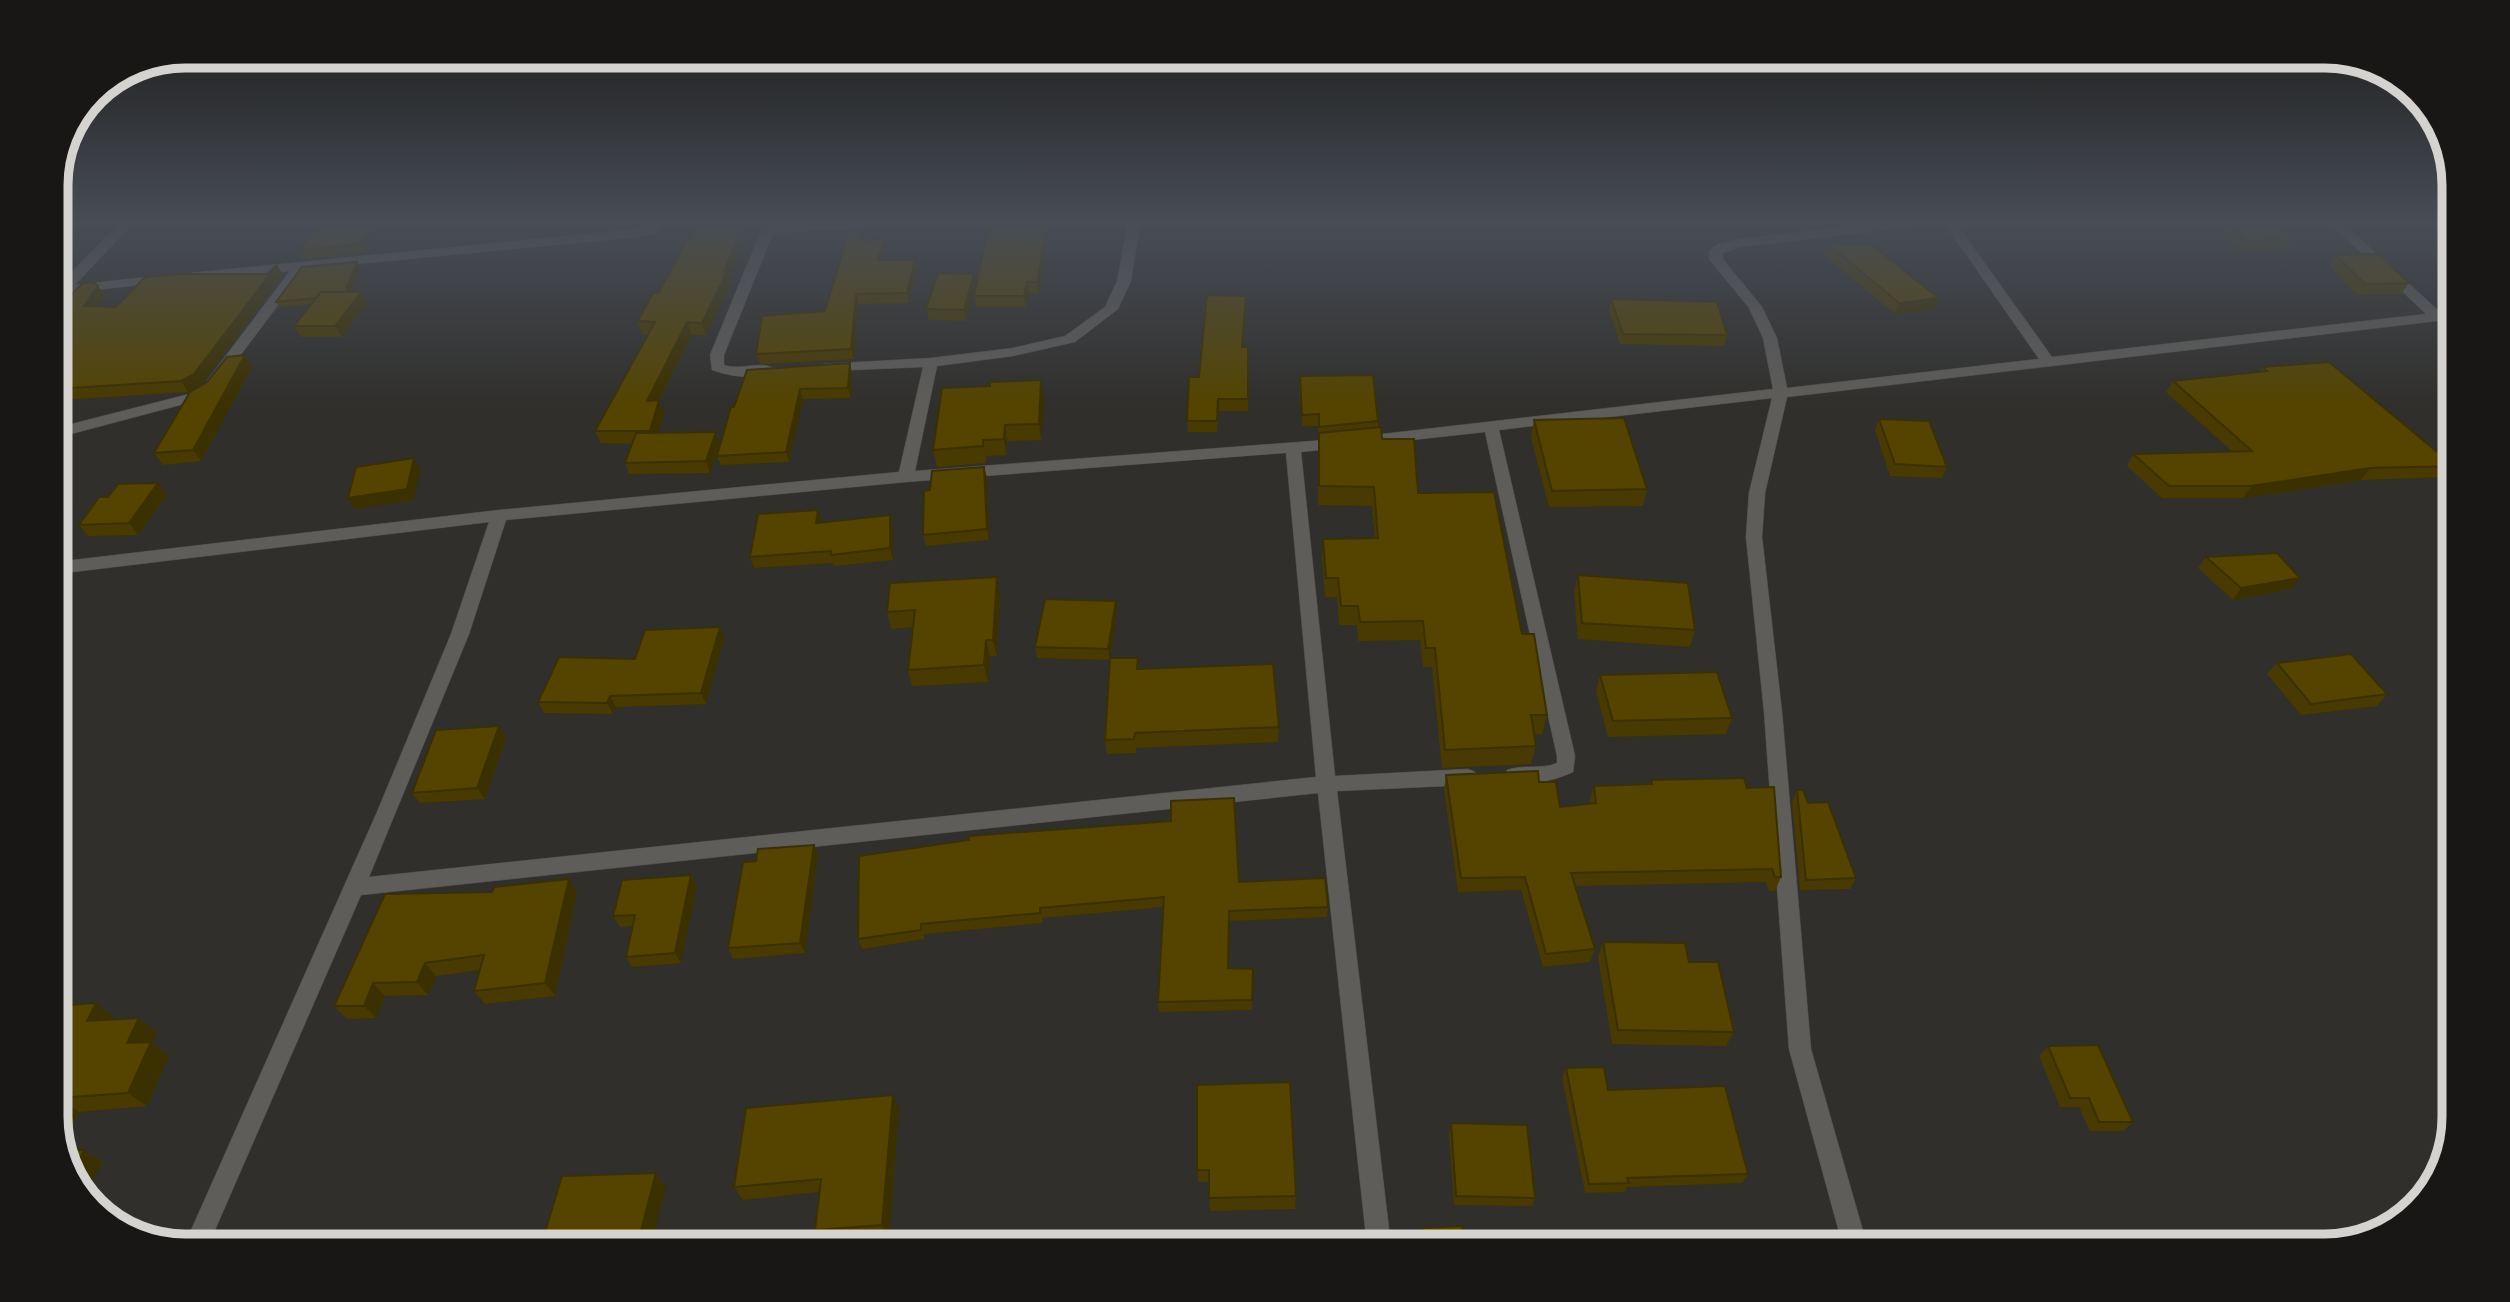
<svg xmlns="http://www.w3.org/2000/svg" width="2510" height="1302" font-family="'Fira Sans',sans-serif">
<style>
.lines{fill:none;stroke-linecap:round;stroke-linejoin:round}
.minor-casing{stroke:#4d4c49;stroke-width:1}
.minor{fill:#5e5d59;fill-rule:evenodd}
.wall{fill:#483a00}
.shaded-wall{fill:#3b3000}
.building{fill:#544400;stroke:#3b3000;stroke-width:2}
.rim{fill:none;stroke:#d4d3d0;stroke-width:9}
</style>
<rect width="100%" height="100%" fill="#302f2c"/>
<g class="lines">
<defs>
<g id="minor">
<polygon points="120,223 133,223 75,285 164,275 171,279 169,282 56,294 56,288"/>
<polygon points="652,223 666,223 653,234 637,237 305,269 213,392 199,400 56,438 56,428 189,394 203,386 290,271 195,280 188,276 190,273 637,229"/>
<path d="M868,223L852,229L778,232L772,236L724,355V365C740,371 764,359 776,370C762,382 728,376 712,370L710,355L761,231L775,224Z"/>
<path d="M1128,223H1140L1131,281L1118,309L1075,342L1013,356L937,366L915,471L1339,439L1773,389L1763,338L1749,308L1709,259V251L1718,244L1740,239L1878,223H1913L1907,227L1740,247L1723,253V259L1762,307L1777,338L1787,388L2039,359L1944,223H1956L2052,357L2426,314L2330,223H2343L2440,312L2454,311V319L1787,397L1765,493L1762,537L1782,712L1811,1049L1863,1231L1911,1234L1920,1237L1923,1246H1811L1814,1237L1839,1232L1789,1049L1764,712L1746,537L1749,493L1772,398L1499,430L1575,756L1573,772C1554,781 1527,787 1507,780L1505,775L1507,770C1523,764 1541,770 1557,763V756L1485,432L1301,452L1335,776L1468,769L1475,772L1477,777L1475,782L1468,785L1337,791L1391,1246H1367L1318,793L361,895L208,1246H184L377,812L451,634L489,522L56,574V562L499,510L899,472L923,367L828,371L821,367L823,364L931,358L1013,348L1065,336L1105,307L1117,281ZM1286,453L1316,777L369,877L469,634L506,520L906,482Z"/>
</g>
</defs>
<use href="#minor" class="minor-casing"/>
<use href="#minor" class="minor"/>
</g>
<g class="wall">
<polygon points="322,223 376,223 377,224 366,253 306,259 300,250"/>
<polygon points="1047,223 1048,233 1039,293 1029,293 1026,307 976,307 974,296"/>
<polygon points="2215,223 2276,223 2293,240 2287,249 2241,250"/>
<polygon points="749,228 730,279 731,284 706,335 692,335 659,400 664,413 658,433 716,432 720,444 710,473 629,474 625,463 632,444 601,443 595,431 648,334 642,334 638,321 658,293"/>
<polygon points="860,234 862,240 886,250 883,260 915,260 917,270 909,303 858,304 854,359 760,364 756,354 825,311"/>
<polygon points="1828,244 1939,298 1934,309 1895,314 1824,255"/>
<polygon points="2336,255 2409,283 2401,294 2357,295 2329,266"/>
<polygon points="360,267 351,292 361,292 367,303 342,337 301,337 294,326 311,304 279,307 276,302"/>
<polygon points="283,275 201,384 188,392 60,400 56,396 56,375 60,364 59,306 98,286 105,296 98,307 116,307"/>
<polygon points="976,285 966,321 929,320 926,309"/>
<polygon points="1246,296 1243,347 1248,347 1248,411 1218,411 1217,432 1188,432 1187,421 1199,377"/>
<polygon points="1611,299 1727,335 1724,346 1620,344 1609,310"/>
<polygon points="252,367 201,461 163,465 154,453 207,382"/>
<polygon points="2263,367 2454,466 2444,477 2361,480 2243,498 2162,498 2127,466 2133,454 2233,452 2166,392 2173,381 2260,371"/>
<polygon points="852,373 851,398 803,399 789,462 721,465 717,456 734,407"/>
<polygon points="1300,376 1378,421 1378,427 1382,439 1418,493 1522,634 1547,715 1542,734 1534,734 1536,746 1531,764 1442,768 1432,667 1423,667 1420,640 1358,641 1357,625 1339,625 1337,597 1325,597 1322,558 1323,539 1375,538 1372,506 1318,505 1318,426 1302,426 1299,387"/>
<polygon points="1044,397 1041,440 1007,441 1006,455 986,456 986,463 937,467 933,450"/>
<polygon points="1879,419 1947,467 1942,478 1890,476 1875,430"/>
<polygon points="1534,420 1647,489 1643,506 1549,507 1531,437"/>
<polygon points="984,467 987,478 989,540 926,546 923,535 930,490"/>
<polygon points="167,494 138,535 88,536 79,525"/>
<polygon points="890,515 893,527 893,560 834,566 833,563 754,568 750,557 822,521 822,523"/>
<polygon points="2206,557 2291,589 2233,600 2198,568"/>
<polygon points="1578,575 1695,630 1690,647 1578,639 1574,592"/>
<polygon points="1000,594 997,656 990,656 988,682 912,686 908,670 913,627 891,629 887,612"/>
<polygon points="1117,612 1110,660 1037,658 1035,647"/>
<polygon points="2454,623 2454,644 2445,633"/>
<polygon points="720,627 724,638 706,704 616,707 613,714 544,713 538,702"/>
<polygon points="1138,658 1139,669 1279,727 1278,742 1136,748 1136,753 1107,754 1105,740"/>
<polygon points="2277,663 2387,694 2377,706 2301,715 2267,674"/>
<polygon points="1600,675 1732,718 1726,734 1608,737 1596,691"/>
<polygon points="499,726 506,737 485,799 420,803 412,793"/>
<polygon points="1446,775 1539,782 1560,807 1590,803 1590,800 1594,786 1649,784 1651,780 1744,778 1781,877 1775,891 1769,891 1766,882 1575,886 1595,949 1590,962 1543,967 1521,890 1458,892 1444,789"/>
<polygon points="1797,790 1856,878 1850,889 1800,890 1792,801"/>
<polygon points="814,845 818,855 805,953 733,959 728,948 756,861"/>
<polygon points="859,856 1239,882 1328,907 1327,917 1229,921 1229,968 1253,969 1252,1010 1159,1012 1158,1002 1163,907 1042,918 1042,923 924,934 924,939 862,949 858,939"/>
<polygon points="691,875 697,886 681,963 632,967 626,957 633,926 620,927 613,916"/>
<polygon points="569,879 577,892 555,996 485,1004 474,991 480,970 436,976 428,995 385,996 376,1018 347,1019 334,1006 492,892"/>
<polygon points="1603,942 1689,962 1734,1032 1726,1046 1612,1044 1598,957"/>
<polygon points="56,1006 114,1017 113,1019 139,1018 157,1032 152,1042 169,1056 147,1106 79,1112 64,1143 62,1143 56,1126"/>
<polygon points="2048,1046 2133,1122 2123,1131 2090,1131 2079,1107 2060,1107 2039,1056"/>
<polygon points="1566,1068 1608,1090 1748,1174 1742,1183 1627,1187 1624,1192 1585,1193 1562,1077"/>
<polygon points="1197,1085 1296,1196 1295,1209 1210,1211 1209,1182 1198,1182"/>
<polygon points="899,1109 889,1237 823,1242 815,1230 819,1192 743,1200 734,1187"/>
<polygon points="1451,1123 1535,1198 1532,1206 1454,1205 1449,1132"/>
<polygon points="1423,1228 1465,1246 1421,1246 1420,1238"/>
</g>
<g class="shaded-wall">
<polygon points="367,223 376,223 377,224 366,253 360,244"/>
<polygon points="743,223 748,223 749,228 730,279 731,284 706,335 702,323 724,272"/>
<polygon points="1047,223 1048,233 1039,293 1037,282"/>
<polygon points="884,240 886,250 881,270 878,260"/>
<polygon points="915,260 917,270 909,303 907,293"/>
<polygon points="357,262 360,267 347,301 344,295"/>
<polygon points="277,265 283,275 201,384 188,392 181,381"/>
<polygon points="974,274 976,285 966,321 964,310"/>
<polygon points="1027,282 1029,293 1026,307 1024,296"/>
<polygon points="98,286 105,296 91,317 84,306"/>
<polygon points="361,292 367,303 342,337 335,326"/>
<polygon points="856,294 858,304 854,359 851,349"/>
<polygon points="1939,298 1934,309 1895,314 1899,303"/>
<polygon points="687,322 692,335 652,413 647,401"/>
<polygon points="68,330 76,340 56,370 56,347"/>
<polygon points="245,355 252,367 201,461 193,450"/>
<polygon points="850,363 852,373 851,398 848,388"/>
<polygon points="1041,380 1044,397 1041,440 1039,424"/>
<polygon points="800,389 803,399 789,462 786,452"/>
<polygon points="659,400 664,413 655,444 650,431"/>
<polygon points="1005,425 1007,441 1006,455 1004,439"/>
<polygon points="716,432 720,444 710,473 706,461"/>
<polygon points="414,458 420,469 414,500 355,509 348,498"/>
<polygon points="984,467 987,478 989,540 987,529"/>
<polygon points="2370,468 2361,480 2243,498 2251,486"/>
<polygon points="158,483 167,494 138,535 129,523"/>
<polygon points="818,510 822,521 820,535 816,523"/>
<polygon points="890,515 893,527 893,560 890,548"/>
<polygon points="997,577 1000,594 997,656 993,640"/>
<polygon points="2300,578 2291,589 2233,600 2241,588"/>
<polygon points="1116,601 1117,612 1110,660 1108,649"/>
<polygon points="720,627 724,638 706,704 701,693"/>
<polygon points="986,640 990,656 988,682 984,665"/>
<polygon points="610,696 616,707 613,714 607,703"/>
<polygon points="499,726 506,737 485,799 477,788"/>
<polygon points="814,845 818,855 805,953 800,943"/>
<polygon points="691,875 697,886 681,963 675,953"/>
<polygon points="569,879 577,892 555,996 545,983"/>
<polygon points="425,963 436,976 428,995 417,982"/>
<polygon points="373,983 385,996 376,1018 364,1006"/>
<polygon points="96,1003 114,1017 105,1036 87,1021"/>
<polygon points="139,1018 157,1032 152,1042 169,1056 147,1106 128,1093 127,1043"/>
<polygon points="893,1095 899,1109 889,1237 882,1225"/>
<polygon points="59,1098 79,1112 64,1143 62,1142 56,1126 56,1104"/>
<polygon points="84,1150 102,1162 86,1196 78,1189 72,1173"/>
<polygon points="656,1173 666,1186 651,1246 637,1246"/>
</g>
<g class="building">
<polygon points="322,223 369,223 360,244 300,250"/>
<polygon points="697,223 743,223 724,272 727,272 702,323 687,322 647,401 659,400 650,431 595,431 655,322 638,321 653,293 658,293"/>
<polygon points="989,223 1047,223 1037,282 1027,282 1024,296 974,296"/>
<polygon points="2230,223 2276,223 2293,240 2247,241"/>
<polygon points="849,232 860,234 860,241 884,240 878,260 915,260 907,293 856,294 851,349 756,354 762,316 825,311"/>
<polygon points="1828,244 1870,244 1939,298 1899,303"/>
<polygon points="2378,254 2409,283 2365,284 2336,255"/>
<polygon points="357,262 345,292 321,292 316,298 276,302 302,267"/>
<polygon points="277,265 194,374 181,381 56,389 56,375 71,331 68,330 56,347 56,306 59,306 83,283 93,282 98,286 84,306 116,307 145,277 179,274 267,274"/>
<polygon points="938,273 974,274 964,310 926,309"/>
<polygon points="321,292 361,292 335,326 294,326"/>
<polygon points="1207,295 1246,296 1242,347 1248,347 1248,399 1218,399 1217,421 1187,421 1189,377 1199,377"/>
<polygon points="1611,299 1717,302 1727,335 1623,334"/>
<polygon points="245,355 193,450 154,453 190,392 207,382 227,357"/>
<polygon points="2329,362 2454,466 2370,468 2251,486 2169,486 2133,454 2252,451 2173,381 2267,371 2263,367"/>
<polygon points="850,363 848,388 800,389 786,452 717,456 731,407 734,407 747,370"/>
<polygon points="1373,375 1378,421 1319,427 1319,414 1302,415 1300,376"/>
<polygon points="1041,380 1039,424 1005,425 1004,439 983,440 983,446 933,450 942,388 990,386 990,382"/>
<polygon points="1624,418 1647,489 1552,491 1534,420"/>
<polygon points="1879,419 1929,421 1947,467 1895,464"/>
<polygon points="1381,427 1382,439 1414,439 1418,493 1494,492 1522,634 1534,634 1547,715 1531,715 1536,746 1445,750 1435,648 1426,648 1423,621 1360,622 1358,606 1341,606 1338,578 1326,578 1323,539 1378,538 1374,487 1319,486 1319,433"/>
<polygon points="716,432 706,461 625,463 636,433"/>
<polygon points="414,458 407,489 348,498 356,467"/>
<polygon points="984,467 987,529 923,535 924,491 930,490 932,471"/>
<polygon points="158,483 129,523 79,525 99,497 108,497 118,484"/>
<polygon points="818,510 816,523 890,515 890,548 831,555 831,551 750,557 758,514"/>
<polygon points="2277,553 2300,578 2241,588 2206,557"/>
<polygon points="1578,575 1688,583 1695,630 1582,623"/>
<polygon points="997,577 993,640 986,640 984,665 908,670 915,610 887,612 890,583"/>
<polygon points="1045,599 1116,601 1108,649 1035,647"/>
<polygon points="720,627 701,693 610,696 607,703 538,702 559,657 635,659 645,630"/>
<polygon points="2351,654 2387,694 2311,704 2277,663"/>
<polygon points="1110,658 1138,658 1137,669 1273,664 1279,727 1135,733 1134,739 1105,740"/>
<polygon points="1717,672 1732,718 1613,721 1600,675"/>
<polygon points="499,726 477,788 412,793 436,730"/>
<polygon points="1538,771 1539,782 1556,782 1560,807 1596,803 1594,786 1652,784 1651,780 1744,778 1747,788 1774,787 1781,877 1775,877 1772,869 1571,873 1595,949 1546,954 1525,877 1461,878 1446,775"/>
<polygon points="1797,790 1803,790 1808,803 1828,802 1856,878 1806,880"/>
<polygon points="1234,798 1239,882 1325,878 1328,907 1229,911 1228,968 1253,969 1252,1000 1158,1002 1164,897 1040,908 1040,913 921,924 921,930 858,939 859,856 969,840 969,836 1171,821 1171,801"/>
<polygon points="814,845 800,943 728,948 743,862 756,861 758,849"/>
<polygon points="691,875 675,953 626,957 635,915 613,916 622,880"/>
<polygon points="569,879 545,983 474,991 484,955 425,963 417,982 373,983 364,1006 334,1006 385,894 492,892 494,887"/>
<polygon points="1603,942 1685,943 1689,962 1718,962 1734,1032 1618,1030"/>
<polygon points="96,1003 87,1021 139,1018 127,1043 151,1042 128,1093 59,1098 56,1104 56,1006"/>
<polygon points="2098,1045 2133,1122 2099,1122 2089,1098 2070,1098 2048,1046"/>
<polygon points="1604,1067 1608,1090 1725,1086 1748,1174 1627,1178 1629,1183 1589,1184 1566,1068"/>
<polygon points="1290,1082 1296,1196 1209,1198 1209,1170 1197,1170 1197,1085"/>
<polygon points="893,1095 882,1225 815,1230 821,1179 734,1187 746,1108"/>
<polygon points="1451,1123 1527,1125 1535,1198 1456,1196"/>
<polygon points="84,1150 72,1173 65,1151"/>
<polygon points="656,1173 637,1246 524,1246 526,1239 543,1239 562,1176"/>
<polygon points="1462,1226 1465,1246 1425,1246 1423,1228"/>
</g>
<linearGradient id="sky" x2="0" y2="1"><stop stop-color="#1a1a18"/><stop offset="0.55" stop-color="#484d56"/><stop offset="1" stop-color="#484d56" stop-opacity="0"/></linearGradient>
<rect width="2510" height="405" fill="url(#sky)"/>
<path d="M0 0H2510V1302H0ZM185 68H2325A117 117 0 0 1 2442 185V1117A117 117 0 0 1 2325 1234H185A117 117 0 0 1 68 1117V185A117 117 0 0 1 185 68Z" fill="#181716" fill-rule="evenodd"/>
<path class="rim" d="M185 68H2325A117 117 0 0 1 2442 185V1117A117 117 0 0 1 2325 1234H185A117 117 0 0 1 68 1117V185A117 117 0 0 1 185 68Z"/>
</svg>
